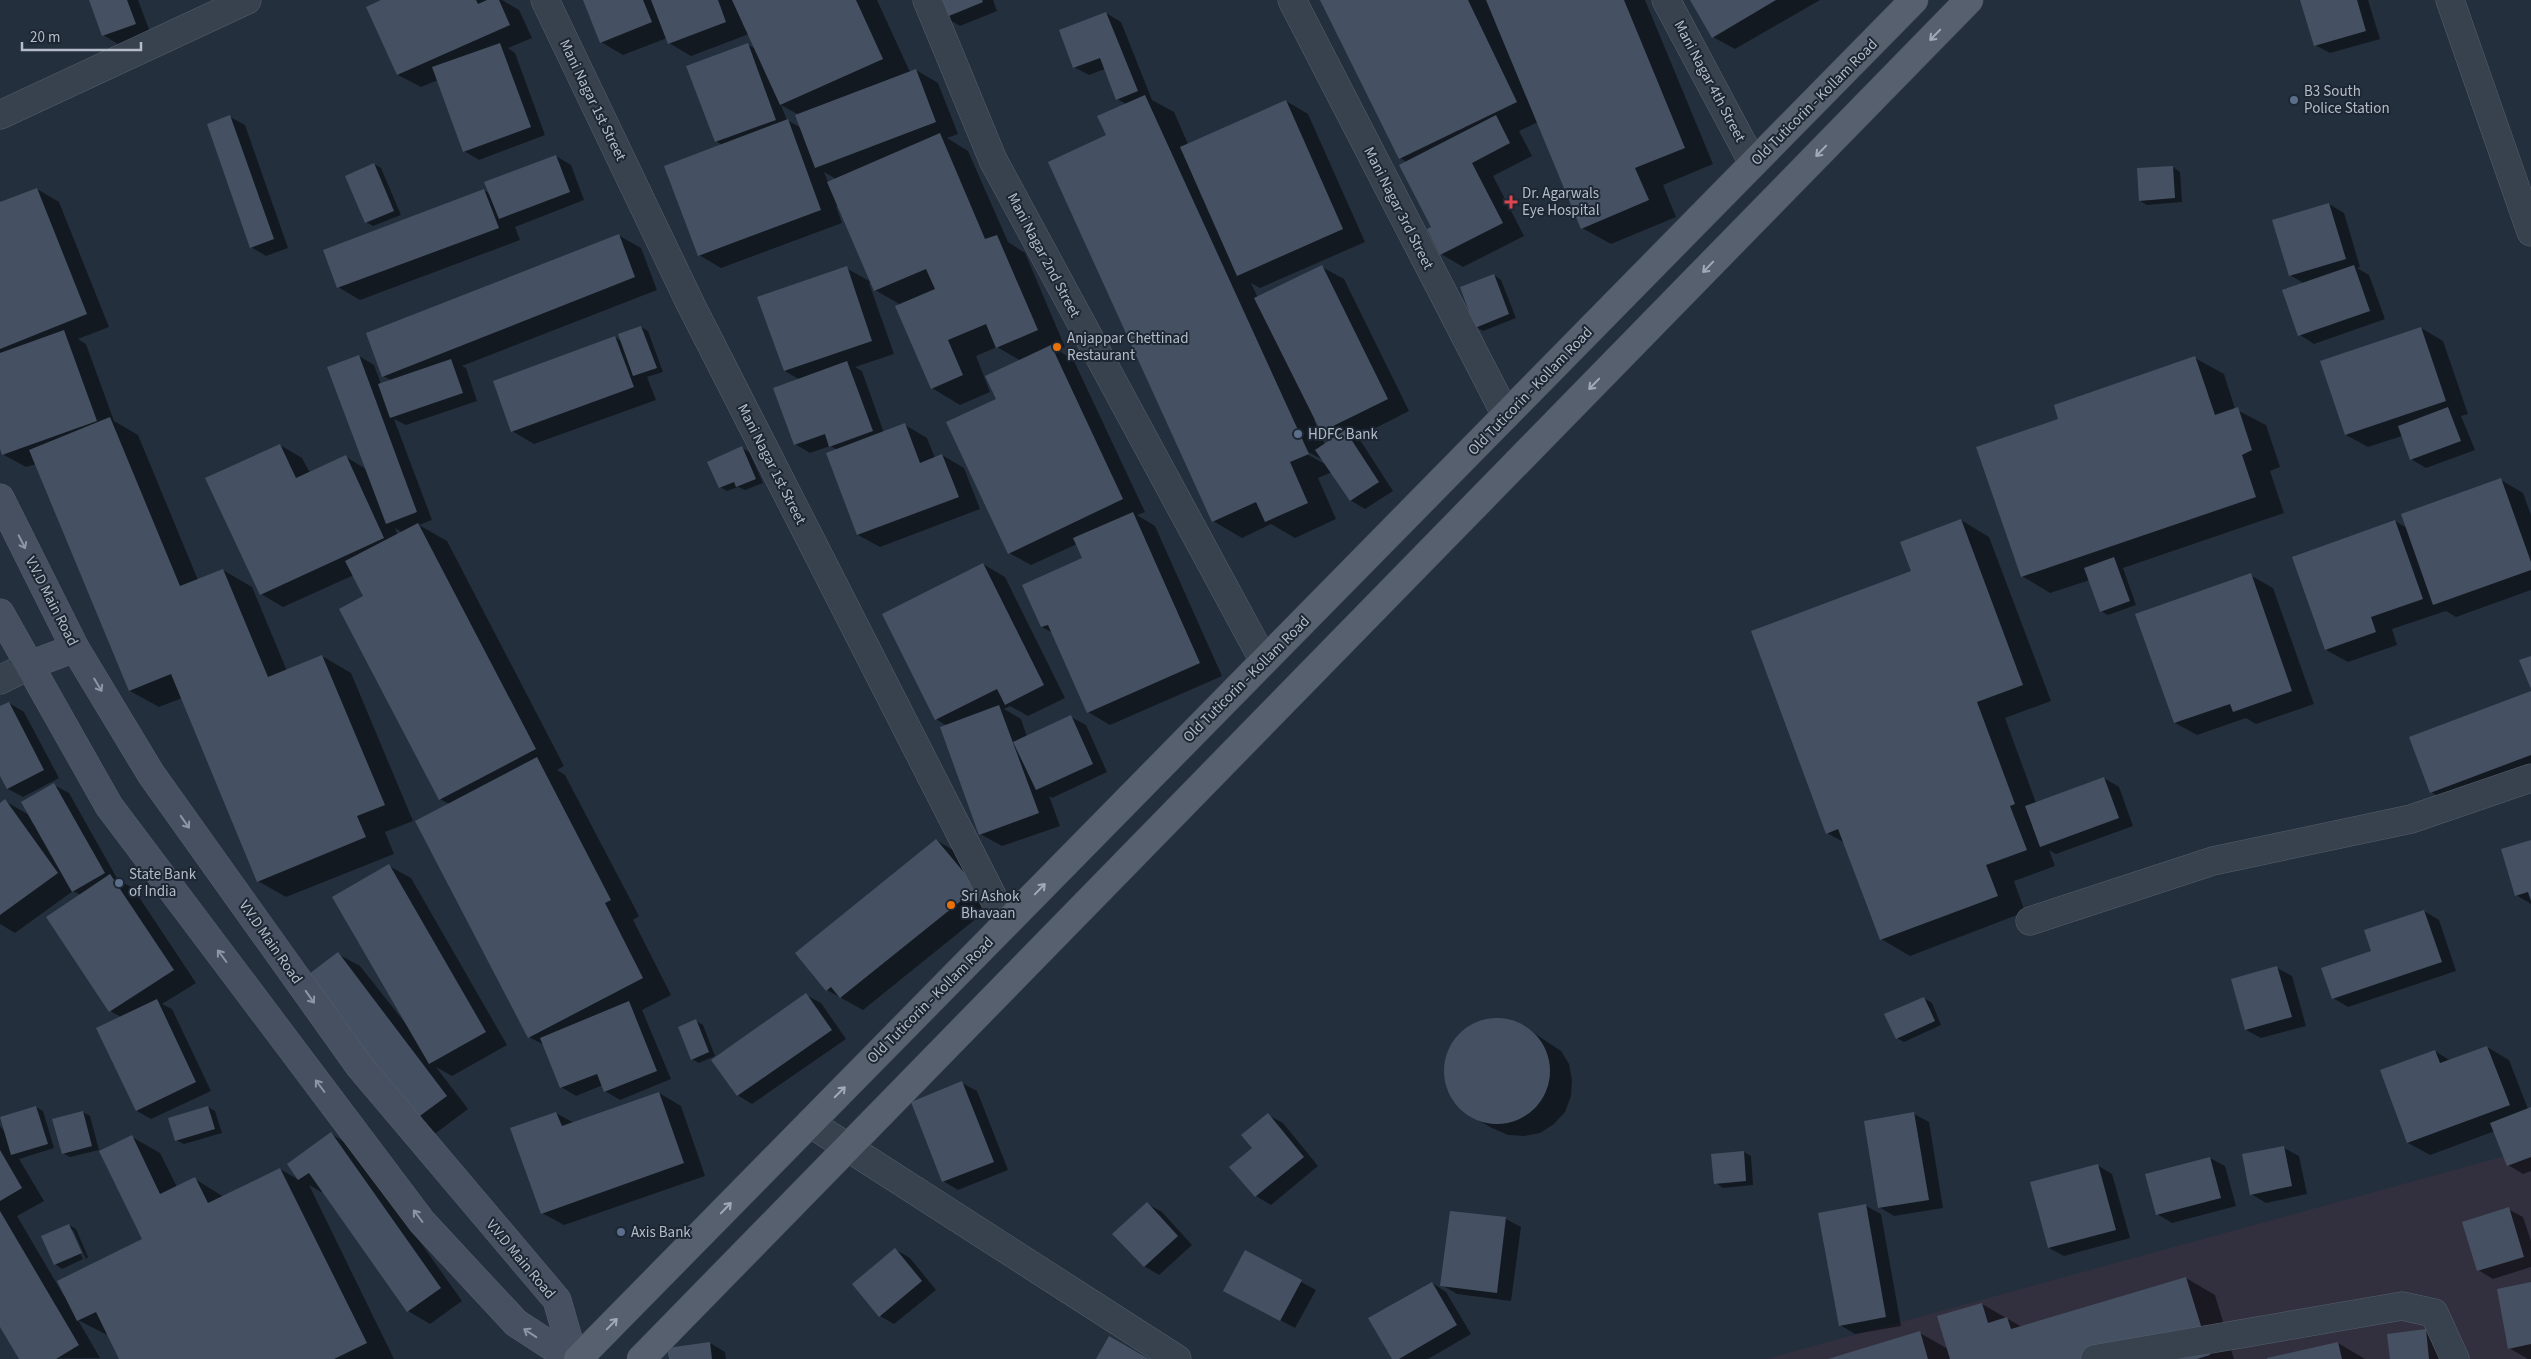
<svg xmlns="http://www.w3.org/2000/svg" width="2531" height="1359" font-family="'Source Sans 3',sans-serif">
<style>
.medical{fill:#32303f}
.shadow{fill:#0007;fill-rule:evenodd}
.building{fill:#455162}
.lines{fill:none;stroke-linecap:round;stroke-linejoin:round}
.minor-casing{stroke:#565f6c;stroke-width:29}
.tertiary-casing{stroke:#565f6c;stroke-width:29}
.secondary-casing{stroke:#565f6c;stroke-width:29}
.primary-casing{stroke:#414a57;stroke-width:29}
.minor{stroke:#38414e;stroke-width:28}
.tertiary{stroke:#38414e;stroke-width:28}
.secondary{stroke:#465061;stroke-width:28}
.primary{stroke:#56606e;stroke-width:28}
.oneway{stroke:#a1aab7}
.oneway2{stroke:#8e96a5}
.service-dot{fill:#5c6f8a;stroke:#1d2633;stroke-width:2}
.health-dot{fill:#e0444e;stroke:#1d2633;stroke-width:2}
.food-dot{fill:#e8710a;stroke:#1d2633;stroke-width:2}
.labels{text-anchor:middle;stroke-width:4;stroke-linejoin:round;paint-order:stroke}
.street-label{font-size:15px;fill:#b4bcc9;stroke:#1d2633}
.poi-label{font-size:15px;fill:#b4bcc9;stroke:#1d2633;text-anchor:start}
</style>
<rect width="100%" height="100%" fill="#242f3e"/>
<polygon class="medical" points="2531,1149 2531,1359 1766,1359"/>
<g class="shadow">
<polygon points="91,0 138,0 150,32 118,44 103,35"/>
<polygon points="384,0 502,0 519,10 532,38 508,48 515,53 545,135 479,160 464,151 438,80 421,87 398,75 368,7"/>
<path d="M585,0H877L910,72L916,70L938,83L958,134L947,138L968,151L1008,242L1025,253L1065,347L1057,350L1073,359L1145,512L1137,515L1155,526L1222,676L1110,725L1088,712L1053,633L1042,627L1084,559L1077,544L1031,565L1009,553L998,399L1021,361L997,347L976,356L990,392L960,405L932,388L901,305L875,290L871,282L869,283L894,354L855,367L862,371L884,433L905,425L927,438L935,458L942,455L964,468L980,509L880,547L858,535L838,450L830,446L810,453L795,444L800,380L785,371L846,268L871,282L838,206H836L842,223L721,268L699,255L722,145L716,141L748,45L756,49L749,34L691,56L669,43L667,38L623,55L601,42ZM781,105L799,115L801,128L787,120ZM824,172L836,179L828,182Z"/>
<polygon points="938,0 993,0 997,11 960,26 945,17"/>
<polygon points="1322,0 1645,0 1713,164 1663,185 1676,217 1611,244 1582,228 1538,122 1519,131 1532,156 1493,176 1524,236 1463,267 1441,254 1433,228 1407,162 1400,158"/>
<polygon points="1691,0 1820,0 1735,49 1713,37"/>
<polygon points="2302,0 2368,0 2380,39 2330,53 2315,45"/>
<path d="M1106,13L1121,22L1152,100L1174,112L1188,144L1286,101L1308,114L1365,242L1260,288L1251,283L1258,298L1322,267L1344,279L1409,411L1356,438L1360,440L1393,491L1365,509L1350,500L1332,472L1318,478L1336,519L1295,538L1271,524L1242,538L1213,521L1050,162L1108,136L1126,104L1117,99L1105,69L1089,75L1074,67ZM1316,419L1322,431L1335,439L1325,445L1314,420ZM1304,450L1325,461V464L1303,452Z"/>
<polygon points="230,117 245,125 288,248 266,256 251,247"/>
<polygon points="556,156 571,165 584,200 515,227 520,240 360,300 338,287 484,190 490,194"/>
<polygon points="374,164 381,168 401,215 373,226 366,222"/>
<polygon points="2173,167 2180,172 2182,202 2147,205 2140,201"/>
<polygon points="37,189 59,202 109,327 78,339 86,344 114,421 138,435 198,580 223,570 252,587 287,671 322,656 351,673 413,821 385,832 394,854 286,897 258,881 182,698 159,707 130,691 36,464 26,467 4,455 0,445 0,204"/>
<polygon points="2329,204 2344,213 2360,267 2357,268 2369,275 2385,319 2314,344 2300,335 2305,284 2290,275"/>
<path d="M618,235L641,248L657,290L462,366L466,368L477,401L406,425L394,419L432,520L419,525L447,541L564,766L557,770L565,775L639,916L633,920L671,995L642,1010L671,1079L620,1100L605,1091L603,1085L576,1096L561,1087L544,1045L529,1037L449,804L440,799L365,597L354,575L283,607L261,594L280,445L302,458L310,473L346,457L366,469L359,356L374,365L381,384L391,380L383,376ZM395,528L403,533L398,535Z"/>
<polygon points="1494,275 1501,280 1516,318 1483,331 1476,327"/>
<polygon points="641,327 648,331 663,372 647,377 656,400 534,444 512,431 615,337 621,341"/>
<polygon points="2421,328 2443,341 2468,414 2461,416 2475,450 2426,468 2411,459 2402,436 2368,447 2346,435"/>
<polygon points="2195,358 2224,374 2235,409 2266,425 2280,467 2270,471 2284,513 2123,568 2136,605 2108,615 2101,611 2090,580 2050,593 2022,576 2060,420"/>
<polygon points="742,448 749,452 763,483 745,490 738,487 727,491 720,487"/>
<polygon points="2501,480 2523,493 2531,515 2531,590 2456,617 2446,611 2392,629 2397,645 2348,662 2326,650 2395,521 2407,528"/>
<polygon points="1961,520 1989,537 2051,701 2005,718 2036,803 2104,778 2119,787 2133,826 2056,854 2049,850 2055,866 2014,881 2025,912 1910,956 1881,939 1845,843 1827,833 1913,572"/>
<polygon points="983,564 1005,577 1065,698 1028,716 1010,706 1004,709 1021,719 1027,737 1071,717 1086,725 1107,772 1052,798 1049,796 1060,826 1002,846 980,834 947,726 936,719"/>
<polygon points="2250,575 2273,588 2314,704 2256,724 2246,718 2197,735 2175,723"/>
<polygon points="2531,692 2531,776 2453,805 2431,792"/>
<polygon points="9,703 24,712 59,778 23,797 8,789 0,773 0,708"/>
<polygon points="54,785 69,793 118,880 133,888 196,983 162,1004 172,1009 211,1091 151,1119 137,1111 121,1017 110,1011 81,895 73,891 15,933 0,924 0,804 5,801 29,815"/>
<polygon points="936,840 958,853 998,901 863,1010 827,990"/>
<polygon points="2531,841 2531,904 2516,895"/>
<polygon points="389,866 411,878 507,1045 452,1076 436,1067 468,1109 436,1133 414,1120 338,954 360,966 410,1029"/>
<polygon points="2424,911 2439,920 2456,971 2348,1007 2333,998 2372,952"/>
<polygon points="2277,968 2292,976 2306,1026 2261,1038 2246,1030"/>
<polygon points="806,995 821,1003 846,1039 752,1104 737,1095"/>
<polygon points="1924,998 1932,1003 1941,1025 1904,1042 1897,1038"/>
<polygon points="1490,1019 1508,1020 1525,1027 1561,1051 1569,1064 1572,1080 1571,1096 1565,1112 1554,1124 1540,1133 1524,1136 1508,1135 1492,1128 1469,1115 1456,1103 1448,1087 1445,1069 1449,1051 1458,1036 1473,1025"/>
<polygon points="696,1021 703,1025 715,1056 699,1063 692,1059"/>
<polygon points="2487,1047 2509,1060 2528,1109 2531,1108 2531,1171 2523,1174 2508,1165 2495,1131 2430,1155 2408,1143 2435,1051 2451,1061"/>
<polygon points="962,1083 977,1091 1008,1170 958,1190 943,1181"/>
<polygon points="659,1093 681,1106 705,1176 564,1225 542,1213 556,1113 574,1123"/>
<polygon points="36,1107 43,1111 54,1148 19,1159 44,1201 17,1216 64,1296 144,1240 132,1137 160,1153 177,1187 195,1179 224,1197 280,1169 299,1180 288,1164 331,1134 353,1147 462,1301 430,1324 408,1311 323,1191 321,1192 309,1185 394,1359 120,1359 109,1336 78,1320 100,1358 20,1359 0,1324 0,1126 6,1133"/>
<polygon points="208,1107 215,1111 222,1133 184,1144 176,1140"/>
<polygon points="83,1112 90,1116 99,1150 70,1157 63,1153"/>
<polygon points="1914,1114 1929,1122 1943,1208 1894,1216 1879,1207"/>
<polygon points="1268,1115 1283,1123 1318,1166 1271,1205 1256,1196 1231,1167 1254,1148"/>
<polygon points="2284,1148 2299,1156 2307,1194 2266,1203 2251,1194"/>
<polygon points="1744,1152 1751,1156 1753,1185 1723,1188 1716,1183"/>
<polygon points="2210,1158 2225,1166 2236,1206 2172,1223 2157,1214"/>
<polygon points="2097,1165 2112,1174 2130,1238 2064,1256 2049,1248"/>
<polygon points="1147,1204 1162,1212 1192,1245 1159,1275 1144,1266"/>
<polygon points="1866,1206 1881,1214 1901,1326 1855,1334 1840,1325"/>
<polygon points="2508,1209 2523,1217 2531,1241 2531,1267 2493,1279 2478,1270"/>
<polygon points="1451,1212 1506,1219 1521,1227 1511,1301 1457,1294 1442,1285"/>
<polygon points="69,1225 76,1229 88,1257 86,1259 73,1230 70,1230 83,1259 62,1269 55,1264"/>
<polygon points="896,1250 910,1258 936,1290 894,1324 880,1316"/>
<polygon points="1245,1252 1316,1290 1295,1328 1240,1299"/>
<polygon points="2186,1278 2215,1295 2234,1359 1831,1359 1920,1333 1948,1349 1982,1304 2022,1327"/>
<polygon points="1432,1283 1446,1292 1471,1334 1428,1359 1393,1359"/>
<polygon points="2531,1283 2531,1359 2528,1359 2509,1348"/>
<polygon points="2425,1330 2440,1339 2443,1359 2391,1359"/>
<polygon points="710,1343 725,1352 726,1359 670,1359"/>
<polygon points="2338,1343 2365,1359 2270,1359"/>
</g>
<g class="building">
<polygon points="89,0 127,0 136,24 102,36"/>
<polygon points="381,0 476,0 478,4 487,0 499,0 510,25 397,75 366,7"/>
<polygon points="583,0 643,0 652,22 600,43"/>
<polygon points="651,0 718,0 726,22 668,44"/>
<polygon points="732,0 856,0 883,59 780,105"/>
<polygon points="937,0 982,0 983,2 944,18"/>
<polygon points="1320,0 1468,0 1517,102 1399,159"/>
<polygon points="1486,0 1624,0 1685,148 1635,168 1649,200 1581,229"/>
<polygon points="1690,0 1776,0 1712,38"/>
<polygon points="2300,0 2357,0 2366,31 2314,46"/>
<polygon points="1106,12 1138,91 1116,100 1100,58 1073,68 1059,30"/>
<polygon points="500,43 531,127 463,152 432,67"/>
<polygon points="748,43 776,120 715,142 686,66"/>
<polygon points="916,69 936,122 815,168 795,115"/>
<polygon points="1145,95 1309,454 1290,462 1308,503 1265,522 1256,502 1212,522 1048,162 1106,135 1097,116"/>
<polygon points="1286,100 1343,229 1237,276 1180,147"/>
<polygon points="230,115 274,239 250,248 207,124"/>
<polygon points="1496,115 1510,143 1472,163 1503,223 1440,255 1427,229 1431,227 1399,165"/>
<polygon points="788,119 821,210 698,256 664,166"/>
<polygon points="940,133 985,239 997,235 1038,330 996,348 986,324 948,340 963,375 931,389 895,306 935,289 926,269 874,291 827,182"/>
<polygon points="556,155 570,192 499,219 484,182"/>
<polygon points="374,163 394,211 365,223 345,176"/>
<polygon points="2173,166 2175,198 2139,201 2137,168"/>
<polygon points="37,188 87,314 0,349 0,202"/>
<polygon points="484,189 499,228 337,288 323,250"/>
<polygon points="2329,203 2346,259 2289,276 2272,220"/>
<polygon points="619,234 635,277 382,377 366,333"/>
<polygon points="1322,265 1388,399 1321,432 1254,298"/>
<polygon points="2354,265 2370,311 2298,336 2282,290"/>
<polygon points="847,266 872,341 784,371 757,297"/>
<polygon points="1494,274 1509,314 1475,328 1460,287"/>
<polygon points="641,326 657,368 633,376 618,334"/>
<polygon points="2421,327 2446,401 2345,435 2320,361"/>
<polygon points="64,330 97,421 2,455 0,449 0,353"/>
<polygon points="615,336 634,387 511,432 493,381"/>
<polygon points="1051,345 1123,499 1008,554 946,422 996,399 985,376"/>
<polygon points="359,355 417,512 386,524 327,367"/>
<polygon points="2195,356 2215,415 2238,407 2252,450 2242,455 2256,497 2021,577 1976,447 2058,419 2054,405"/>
<polygon points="451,359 463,393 390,418 378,384"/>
<polygon points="847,361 873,431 829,447 825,434 794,445 773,388"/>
<polygon points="2448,407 2461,441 2410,460 2398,426"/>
<polygon points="110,417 180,586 223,569 268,677 322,655 385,805 357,816 366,837 257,882 171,674 129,691 29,450"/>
<polygon points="905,423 920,463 942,454 959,497 857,535 826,453"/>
<polygon points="1345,430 1379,482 1350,501 1315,450"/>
<polygon points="280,444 296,478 346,455 384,538 260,595 205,478"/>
<polygon points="742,446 756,479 736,487 734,482 719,488 707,462"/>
<polygon points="2501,478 2531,562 2531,570 2433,605 2401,514"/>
<polygon points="1133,512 1200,663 1087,713 1048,625 1041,627 1022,585 1082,558 1073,538"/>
<polygon points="1961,519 2023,685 1977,702 2015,804 2010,806 2027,850 1986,865 1998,896 1880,940 1838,829 1826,834 1751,631 1911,571 1900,542"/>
<polygon points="2395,520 2423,599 2371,617 2376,632 2325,650 2292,557"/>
<polygon points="418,523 536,749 439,800 339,609 363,596 345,561"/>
<polygon points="2114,557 2130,601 2100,612 2084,568"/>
<polygon points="983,563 1044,685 1005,705 997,689 935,720 882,614"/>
<polygon points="2251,573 2292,691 2233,712 2230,704 2174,723 2135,614"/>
<polygon points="2531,656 2531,689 2519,660"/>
<polygon points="2531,691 2531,755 2430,793 2409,737"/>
<polygon points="9,702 44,770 7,789 0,776 0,706"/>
<polygon points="999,705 1039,813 979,835 940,727"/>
<polygon points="1071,715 1093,764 1036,790 1013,742"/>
<polygon points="537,757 611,900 605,903 643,978 528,1038 415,821"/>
<polygon points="2104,777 2119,818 2040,847 2025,806"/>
<polygon points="54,783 105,873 72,892 21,802"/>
<polygon points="5,799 58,873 0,915 0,803"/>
<polygon points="936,839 977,888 840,998 831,987 826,991 795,953"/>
<polygon points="2531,840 2531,901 2528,892 2515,896 2501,849"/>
<polygon points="389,864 486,1032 429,1064 332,897"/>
<polygon points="110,874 174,970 109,1012 46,917"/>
<polygon points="2424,910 2442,962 2332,999 2321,968 2371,951 2364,930"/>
<polygon points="338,952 447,1096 413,1121 305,977"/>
<polygon points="2277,966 2292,1017 2245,1030 2231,979"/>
<polygon points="806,993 832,1030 737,1096 711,1060"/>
<polygon points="1924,997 1935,1021 1896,1039 1884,1014"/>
<polygon points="157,999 196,1082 136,1111 96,1028"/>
<polygon points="629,1001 657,1071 604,1092 597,1074 560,1088 540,1038"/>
<circle cx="1497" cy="1071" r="53"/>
<polygon points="696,1019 709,1052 691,1060 678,1027"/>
<polygon points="2487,1046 2510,1105 2407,1143 2380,1070 2435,1050 2440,1063"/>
<polygon points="962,1081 994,1162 942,1182 911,1102"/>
<polygon points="659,1092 684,1163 541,1214 510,1128 556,1112 562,1126"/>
<polygon points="36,1106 48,1144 11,1155 0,1117"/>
<polygon points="208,1106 215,1129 175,1141 168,1118"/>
<polygon points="2531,1107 2531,1157 2507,1166 2490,1123"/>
<polygon points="83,1111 92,1146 62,1154 52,1119"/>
<polygon points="1914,1112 1929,1200 1878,1208 1864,1121"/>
<polygon points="1268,1113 1304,1157 1255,1197 1229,1167 1252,1148 1241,1135"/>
<polygon points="331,1132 441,1288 407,1312 309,1173 298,1180 287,1164"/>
<polygon points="132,1135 160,1194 195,1177 208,1203 280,1168 367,1343 334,1359 119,1359 96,1312 77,1321 57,1281 142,1239 99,1151"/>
<polygon points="2284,1146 2292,1186 2250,1195 2242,1154"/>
<polygon points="0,1150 22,1188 0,1201"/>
<polygon points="1744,1151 1746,1181 1714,1184 1711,1154"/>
<polygon points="2210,1157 2221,1198 2156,1215 2145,1174"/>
<polygon points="2098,1164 2116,1230 2048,1248 2030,1182"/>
<polygon points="1147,1202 1178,1236 1144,1267 1112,1234"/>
<polygon points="1866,1204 1886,1317 1839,1326 1818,1213"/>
<polygon points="2509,1207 2524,1257 2477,1271 2462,1222"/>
<polygon points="0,1211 79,1345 56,1359 19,1359 0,1327"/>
<polygon points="1450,1211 1506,1217 1497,1293 1440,1286"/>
<polygon points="69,1224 82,1253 54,1265 41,1236"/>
<polygon points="895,1248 922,1281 879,1317 852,1284"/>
<polygon points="1245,1250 1302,1280 1280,1321 1223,1291"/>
<polygon points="2186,1277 2210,1355 2197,1359 1950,1359 1937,1316 1982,1303 1988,1323 2007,1317 2011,1329"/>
<polygon points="1432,1282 1457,1325 1399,1359 1392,1359 1368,1318"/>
<polygon points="2531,1282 2531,1344 2508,1349 2497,1289"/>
<polygon points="2426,1329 2429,1359 2390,1359 2387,1334"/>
<polygon points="1920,1331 1928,1359 1828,1359"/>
<polygon points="1109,1336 1149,1359 1096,1359"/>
<polygon points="710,1342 712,1359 669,1359 667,1348"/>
<polygon points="2338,1342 2342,1359 2267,1359 2267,1358"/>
</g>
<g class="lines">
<defs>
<g id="minor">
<polyline points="545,0 691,305 1006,923"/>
<polyline points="927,0 993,160 1264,661"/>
<polyline points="1292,0 1506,415"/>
<polyline points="1666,0 1753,163"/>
<polyline points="0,115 247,0"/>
<polyline points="0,680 30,665"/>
<polyline points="2030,921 2213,861 2411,819 2531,778"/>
<polyline points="810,1123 1177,1359"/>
<polyline points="2095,1359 2402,1306 2434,1313 2455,1359"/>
</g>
<polyline id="tertiary" points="2450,0 2531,232"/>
<g id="secondary">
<polyline points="0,498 75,648 151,774 360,1067 557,1300 574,1359"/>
<polyline points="0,613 109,806 422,1222 516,1323 571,1359"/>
<polyline points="30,665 75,648"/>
</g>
<g id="primary">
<polyline points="578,1359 1914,0"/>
<polyline points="641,1359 1969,0"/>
</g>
</defs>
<use href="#minor" class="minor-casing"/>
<use href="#tertiary" class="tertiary-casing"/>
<use href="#secondary" class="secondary-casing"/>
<use href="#primary" class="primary-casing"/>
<use href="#minor" class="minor"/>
<use href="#tertiary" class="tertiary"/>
<use href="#secondary" class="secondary"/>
<use href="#primary" class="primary"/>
</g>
<defs><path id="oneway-shaft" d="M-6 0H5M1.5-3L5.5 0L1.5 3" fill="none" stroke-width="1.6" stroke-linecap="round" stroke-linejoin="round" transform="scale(1.25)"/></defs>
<g class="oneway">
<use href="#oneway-shaft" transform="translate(1935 35) rotate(134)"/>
<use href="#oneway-shaft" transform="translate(1821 151) rotate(134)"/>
<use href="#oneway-shaft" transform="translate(1708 267) rotate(134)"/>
<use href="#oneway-shaft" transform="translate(1594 384) rotate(134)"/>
<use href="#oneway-shaft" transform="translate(1040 889) rotate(-46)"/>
<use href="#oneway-shaft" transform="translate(840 1092) rotate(-45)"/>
<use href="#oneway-shaft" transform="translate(726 1208) rotate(-46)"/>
<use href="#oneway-shaft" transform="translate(612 1324) rotate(-46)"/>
</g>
<g class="oneway2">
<use href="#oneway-shaft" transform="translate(22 542) rotate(63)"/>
<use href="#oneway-shaft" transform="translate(98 685) rotate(59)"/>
<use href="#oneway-shaft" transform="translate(185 822) rotate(55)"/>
<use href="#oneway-shaft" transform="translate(222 956) rotate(-127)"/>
<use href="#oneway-shaft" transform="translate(310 997) rotate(55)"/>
<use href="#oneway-shaft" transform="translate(320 1086) rotate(-127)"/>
<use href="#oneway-shaft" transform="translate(418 1216) rotate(-127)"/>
<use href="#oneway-shaft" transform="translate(530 1333) rotate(-147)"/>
</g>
<g class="service-dot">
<circle cx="2294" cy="100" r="5"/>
<circle cx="1298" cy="434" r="5"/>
<circle cx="119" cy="883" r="5"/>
<circle cx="621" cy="1232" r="5"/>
</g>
<path class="health-dot" d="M1508.5 194.5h5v5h5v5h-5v5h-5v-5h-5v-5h5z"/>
<g class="food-dot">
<circle cx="1057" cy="347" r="5"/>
<circle cx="951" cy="905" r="5"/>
</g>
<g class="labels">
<g class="street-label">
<text transform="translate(1710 81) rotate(62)" y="5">Mani Nagar 4th Street</text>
<text transform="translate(593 100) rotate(64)" y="5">Mani Nagar 1st Street</text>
<text transform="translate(1814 102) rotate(-45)" y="5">Old Tuticorin - Kollam Road</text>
<text transform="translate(1399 208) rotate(63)" y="5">Mani Nagar 3rd Street</text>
<text transform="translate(1044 255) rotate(62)" y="5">Mani Nagar 2nd Street</text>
<text transform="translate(1530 391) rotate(-46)" y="5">Old Tuticorin - Kollam Road</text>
<text transform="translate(772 464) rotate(63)" y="5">Mani Nagar 1st Street</text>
<text transform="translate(52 601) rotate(63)" y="5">V.V.D Main Road</text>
<text transform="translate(1246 679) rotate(-45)" y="5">Old Tuticorin - Kollam Road</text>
<text transform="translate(271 942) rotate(55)" y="5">V.V.D Main Road</text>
<text transform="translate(930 1000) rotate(-45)" y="5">Old Tuticorin - Kollam Road</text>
<text transform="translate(521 1259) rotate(50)" y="5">V.V.D Main Road</text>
</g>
<g class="poi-label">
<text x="2304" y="96">B3 South<tspan x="2304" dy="17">Police Station</tspan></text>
<text x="1522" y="198">Dr. Agarwals<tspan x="1522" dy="17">Eye Hospital</tspan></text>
<text x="1067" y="343">Anjappar Chettinad<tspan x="1067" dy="17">Restaurant</tspan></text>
<text x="1308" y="439">HDFC Bank</text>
<text x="129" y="879">State Bank<tspan x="129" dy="17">of India</tspan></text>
<text x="961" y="901">Sri Ashok<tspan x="961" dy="17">Bhavaan</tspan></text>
<text x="631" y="1237">Axis Bank</text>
</g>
</g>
<path d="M22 42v8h119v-8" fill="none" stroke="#b4bcc9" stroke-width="2.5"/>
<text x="30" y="42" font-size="15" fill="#b4bcc9" stroke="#1d2633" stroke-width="4" paint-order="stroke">20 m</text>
</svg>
